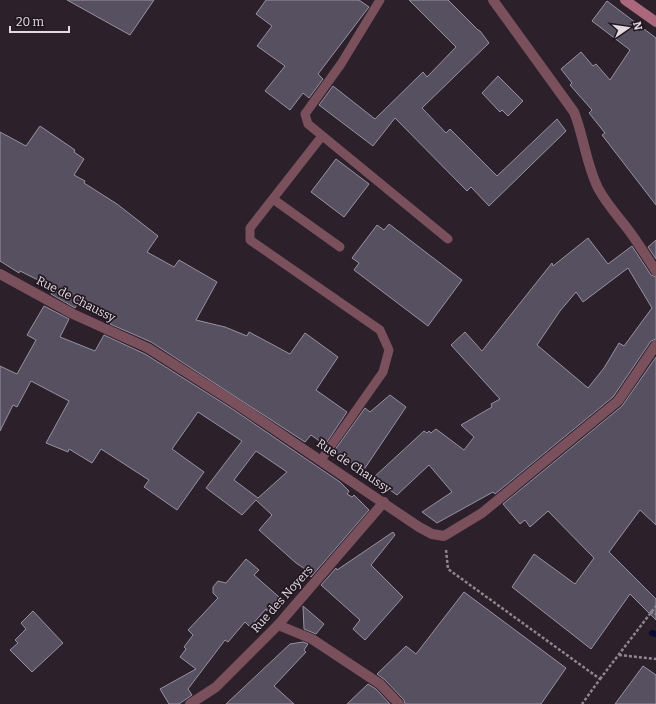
<svg xmlns="http://www.w3.org/2000/svg" width="656" height="704" font-family="Bitter,serif">
<style>
.lines{fill:none;stroke-linecap:round;stroke-linejoin:round}
.stream{stroke:#090c31;stroke-width:6}
.building{fill:#565060;stroke:#9791a2;fill-rule:evenodd}
.path{stroke:#90868f;stroke-width:2.5;stroke-dasharray:3 2;stroke-linecap:butt}
.service{stroke:#7b505d;stroke-width:9}
.minor{stroke:#7b505d;stroke-width:10}
.secondary{stroke:#ab677c;stroke-width:10}
.labels{text-anchor:middle;stroke-width:3.5;stroke-linejoin:round;paint-order:stroke}
.street-label{font-size:12px;fill:#e3dae1;stroke:#221721}
</style>
<rect width="100%" height="100%" fill="#2c202b"/>
<g class="lines">
<polyline class="stream" points="652,633 656,634"/>
</g>
<g class="building">
<polygon points="67,0 154,0 130,35"/>
<polygon points="266,0 359,0 369,7 318,74 323,79 309,98 303,93 290,110 265,91 285,66 257,46 272,26 256,14"/>
<polygon points="409,0 448,0 478,30 480,31 489,43 422,108 446,133 450,129 497,176 557,119 566,131 489,206 471,187 467,191 395,118 373,146 319,105 333,86 375,119 423,72 427,77 456,47"/>
<polygon points="607,1 656,38 656,205 602,135 605,133 589,113 592,110 570,85 572,83 561,69 581,52 593,66 596,64 610,80 630,50 592,21"/>
<polygon points="498,76 523,101 508,116 502,110 500,112 482,93"/>
<polygon points="40,126 75,150 74,152 84,159 74,175 85,181 84,183 117,204 158,236 147,252 174,267 179,260 217,282 196,320 225,327 247,336 249,332 290,354 305,333 338,357 316,390 347,412 325,445 311,435 305,442 151,342 110,324 115,316 80,299 75,308 51,294 54,288 20,271 19,273 0,261 0,132 26,146"/>
<polygon points="336,159 369,184 344,217 311,192"/>
<polygon points="389,224 462,280 428,326 354,270 359,263 352,258 377,225 384,230"/>
<path d="M588,238L608,264L632,246L651,275L656,277V339L651,341L613,397L495,494L493,492L437,523L422,512L452,492L429,465L397,495L373,478L424,431L427,433L429,431L431,433L436,429L464,450L474,437L461,425L492,407L491,404L500,399L451,345L465,332L482,351L552,263L553,266ZM628,268L652,308L624,346L619,343L604,368L588,388L537,345L560,311L576,292L583,302Z"/>
<polygon points="656,240 656,259 648,247"/>
<path d="M44,306L69,319L60,337L95,351L104,335L145,354L231,408L340,482L349,491L347,494L352,497L354,495L369,510L311,577L307,573L308,571L296,563L259,530L272,515L256,500L242,515L206,488L242,441L198,412L172,449L204,472L177,510L144,487L149,480L101,449L92,463L69,449L68,452L46,443L69,401L31,381L17,407L13,405L0,431V366L17,374L36,340L27,335ZM256,451L287,472L258,498L234,480Z"/>
<polygon points="656,357 656,525 640,510 609,552 656,599 656,620 630,594 591,649 512,587 534,554 575,584 594,558 548,511 530,527 525,520 520,524 503,504 622,406"/>
<polygon points="390,395 406,407 363,471 334,451 365,408 370,412"/>
<polygon points="393,532 395,535 371,565 403,597 365,640 353,629 360,620 321,585 336,568 337,570"/>
<polygon points="246,559 259,570 254,575 279,597 267,611 266,609 250,627 245,622 228,642 225,640 188,689 192,695 179,704 169,704 160,689 196,669 180,657 186,649 184,647 193,635 188,630 218,598 213,593 213,587 218,581 226,583"/>
<polygon points="464,592 566,668 541,704 405,704 404,700 385,680 377,674 406,646 416,654"/>
<polygon points="303,606 324,624 316,634 304,629"/>
<polygon points="33,611 63,643 32,672 10,650 18,643 15,640 26,629 21,623"/>
<polygon points="303,642 308,644 304,650 306,652 274,686 294,704 226,704 290,644"/>
<polygon points="643,666 656,675 656,704 615,704"/>
<polygon points="368,684 376,689 390,704 347,704"/>
</g>
<g class="lines">
<g class="path">
<polyline points="446,550 448,569 600,679 582,704"/>
<polyline points="650,612 656,614"/>
<polyline points="619,655 656,659"/>
<polyline points="600,679 656,606"/>
</g>
<g class="service">
<polyline points="380,0 341,64 305,114 308,124 448,239"/>
<polyline points="273,199 340,247"/>
<polyline points="321,460 383,372 389,350 380,330 250,240 250,228 322,136"/>
</g>
<g class="minor">
<path d="M493,0L574,112C584,137 586,164 598,188C606,203 616,214 627,228C637,241 646,256 656,271"/>
<polyline points="0,274 73,314 148,348 235,403 419,527 432,534 444,536 482,513 618,401 656,345"/>
<polyline points="278,625 312,639 380,684 399,704"/>
<polyline points="190,704 216,687 278,625 384,502"/>
</g>
<polyline class="secondary" points="625,0 656,22"/>
</g>
<g class="labels">
<g class="street-label">
<text transform="translate(76 299) rotate(27)" y="4">Rue de Chaussy</text>
<text transform="translate(354 466) rotate(34)" y="4">Rue de Chaussy</text>
<text transform="translate(282 599) rotate(-48)" y="4">Rue des Noyers</text>
</g>
</g>
<g transform="translate(628 28) rotate(77)" stroke="#221721" stroke-width="3" paint-order="stroke">
<path d="M0-3L7 15L0 10L-7 15Z" fill="#e3dae1"/>
<text y="-6" font-size="11" font-weight="bold" text-anchor="middle" fill="#e3dae1">N</text>
</g>
<path d="M10 26v6h59v-6" fill="none" stroke="#e3dae1" stroke-width="2"/>
<text x="16" y="26" font-size="12" fill="#e3dae1" stroke="#221721" stroke-width="3" paint-order="stroke">20 m</text>
</svg>
